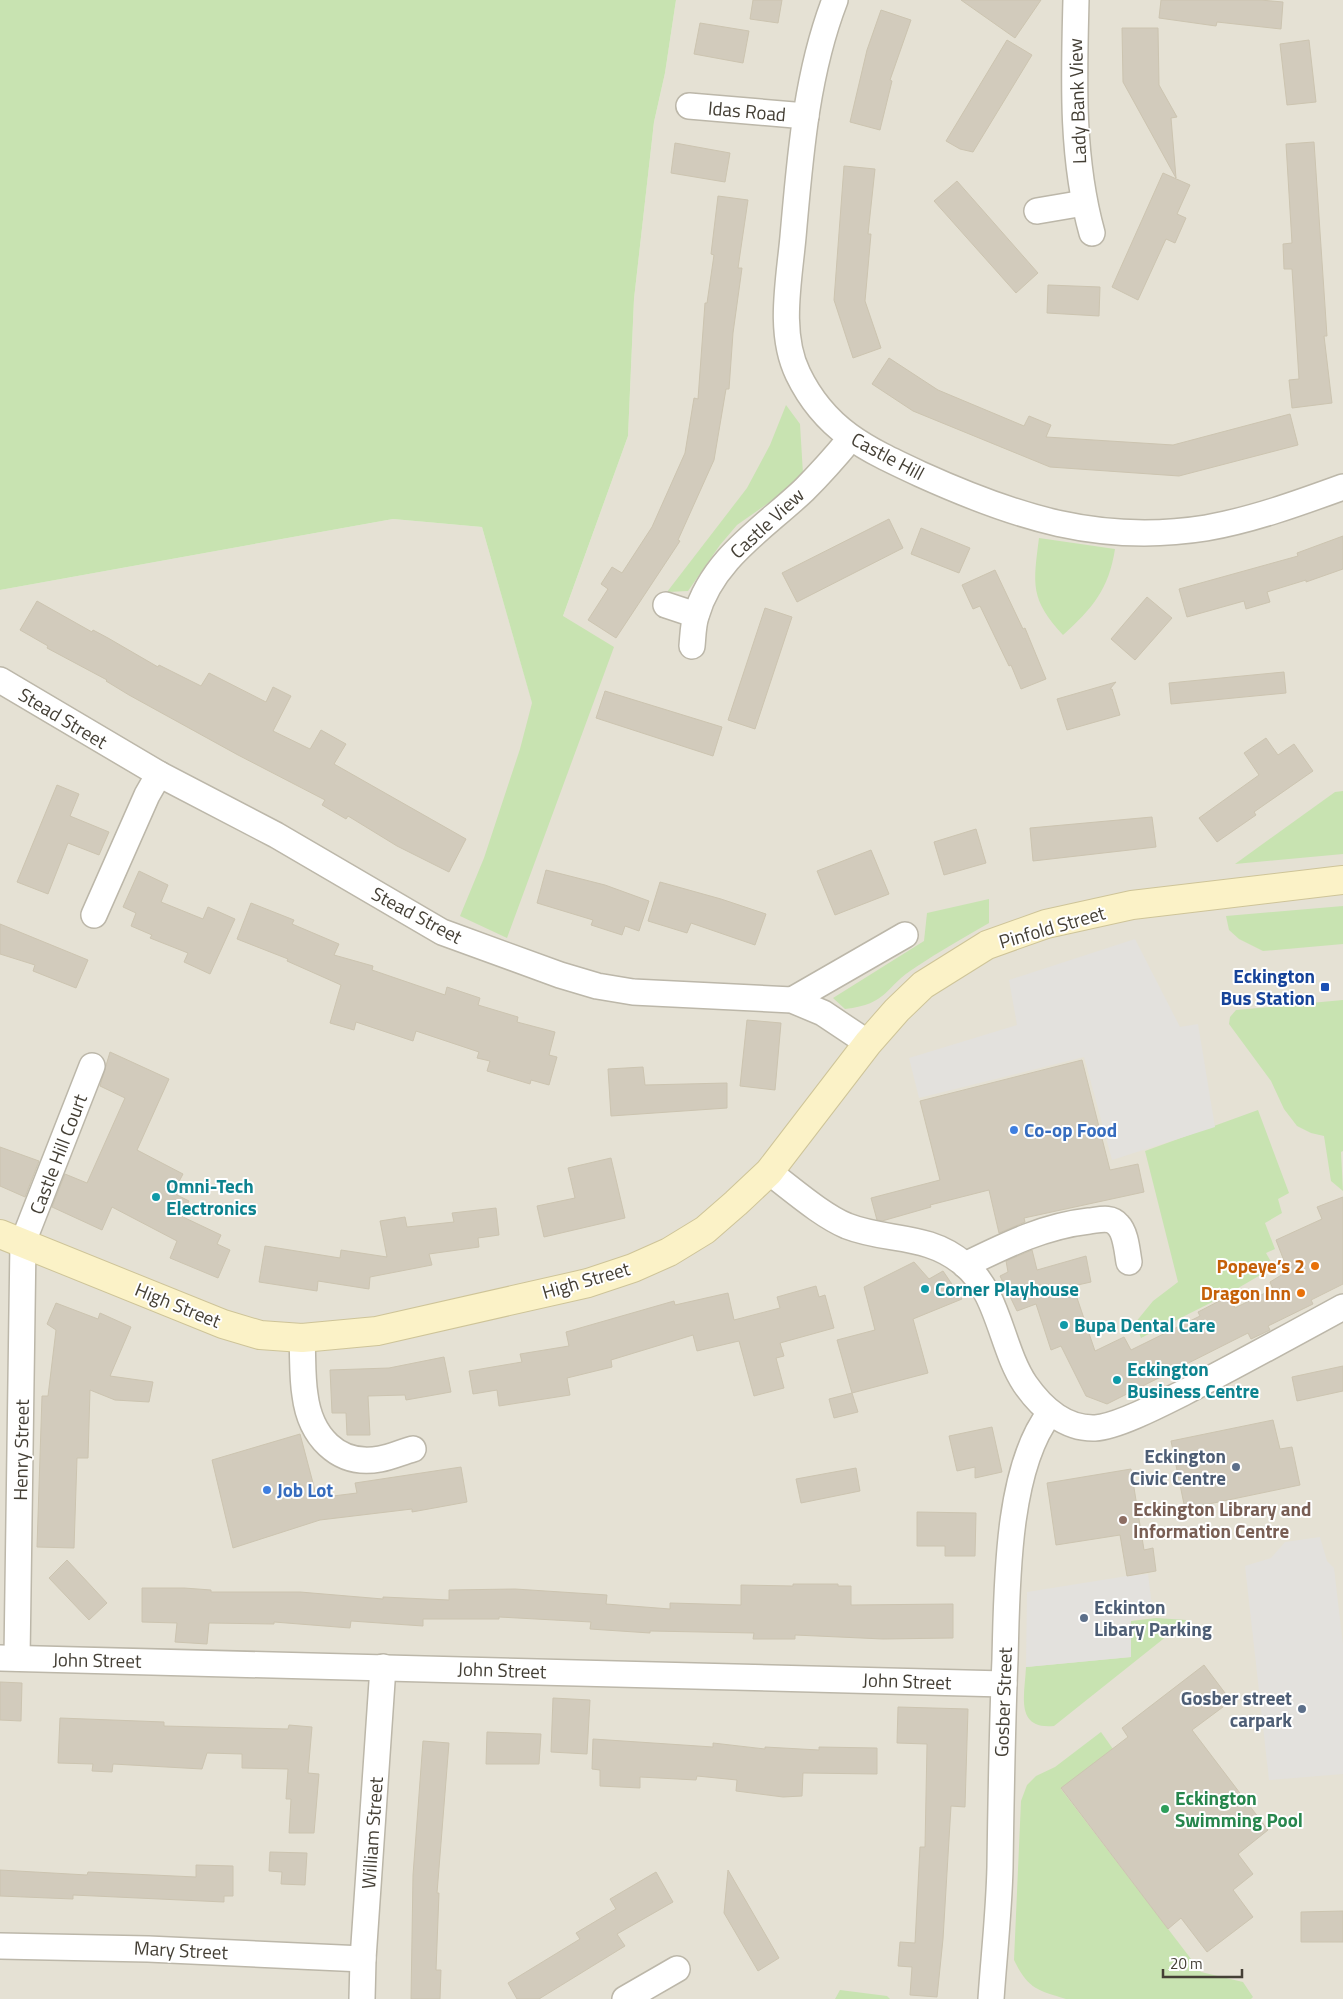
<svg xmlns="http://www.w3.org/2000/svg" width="1343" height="1999" font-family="'Titillium Web',sans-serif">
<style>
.residential{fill:#e5e1d4}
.green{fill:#c8e3b1}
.parking{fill:#e3e1dd}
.building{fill:#d2cbbc;stroke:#ccc4b0}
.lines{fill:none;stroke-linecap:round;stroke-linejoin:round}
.street-casing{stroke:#bcb7a9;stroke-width:28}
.secondary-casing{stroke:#cec498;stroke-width:30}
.street{stroke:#fff;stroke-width:25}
.secondary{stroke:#fbf2c7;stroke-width:28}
.transit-dot{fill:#1a4fb4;stroke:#fff;stroke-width:2}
.shop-dot{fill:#3f7fe0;stroke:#fff;stroke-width:2}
.culture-dot{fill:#0f9aa8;stroke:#fff;stroke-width:2}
.food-dot{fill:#e8710a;stroke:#fff;stroke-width:2}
.service-dot{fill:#5c6f8a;stroke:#fff;stroke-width:2}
.education-dot{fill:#8d6e63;stroke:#fff;stroke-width:2}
.leisure-dot{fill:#2e9e5b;stroke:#fff;stroke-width:2}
.labels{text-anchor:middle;stroke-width:4;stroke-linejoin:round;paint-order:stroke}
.street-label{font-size:19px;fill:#443f35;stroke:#fff}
.transit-label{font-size:19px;font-weight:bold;fill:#164399;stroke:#fff;text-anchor:end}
.shop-label{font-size:19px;font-weight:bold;fill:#366cbe;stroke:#fff;text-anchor:start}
.culture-label{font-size:19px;font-weight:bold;fill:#0d838f;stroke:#fff;text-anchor:start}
.food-label{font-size:19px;font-weight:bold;fill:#c56008;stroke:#fff;text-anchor:end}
.service-label{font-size:19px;font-weight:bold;fill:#4e5e75;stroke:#fff;text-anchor:end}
.education-label{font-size:19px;font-weight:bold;fill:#785e54;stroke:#fff;text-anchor:start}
.leisure-label{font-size:19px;font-weight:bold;fill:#27864d;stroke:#fff;text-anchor:start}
</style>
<rect width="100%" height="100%" fill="#f1efe6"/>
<polygon class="residential" points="676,0 1343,0 1343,1999 0,1999 0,590 393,519 482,527 532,702 628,436 634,299 654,122 665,73"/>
<g class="green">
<polygon points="0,0 676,0 665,73 654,122 634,299 628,436 563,616 614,647 507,938 460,916 484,858 520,749 532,703 482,527 393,519 0,590"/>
<polygon points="786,405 800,424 803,474 797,483 737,525 720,545 688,591 667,592 747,488 770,445"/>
<path d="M1039,538L1115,549C1109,589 1092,609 1063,635C1030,599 1033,585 1039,538Z"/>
<polygon points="1343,791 1343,854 1235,864 1335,792"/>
<path d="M989,899V923C965,937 940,951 916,967C884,987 889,1004 845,1009L833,998L924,941L927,913Z"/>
<polygon points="1343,906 1343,944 1263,951 1239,939 1229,930 1226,916"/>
<polygon points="1343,1000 1343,1151 1341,1152 1343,1191 1331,1181 1324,1136 1311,1133 1297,1126 1284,1109 1271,1081 1229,1024 1230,1017 1236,1010"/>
<polygon points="1258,1110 1289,1193 1278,1199 1282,1213 1265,1223 1275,1249 1266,1253 1274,1267 1228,1294 1141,1338 1135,1323 1153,1301 1178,1282 1145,1151"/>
<path d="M1156,1618L1187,1620L1054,1726C1014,1730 1025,1694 1026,1667L1131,1657V1621Z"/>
<path d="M1101,1732L1113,1749L1061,1789L1201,1972L1243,1982L1253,1997L1251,1999H1066C1037,1990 1028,1989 1014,1960L1021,1801L1027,1785L1036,1776L1055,1767Z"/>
<polygon points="840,1990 887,1996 890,1999 835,1999"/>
</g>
<g class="parking">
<polygon points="1135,939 1180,1027 1198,1024 1215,1127 1112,1160 1084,1057 919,1098 909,1058 1017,1025 1009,980"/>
<polygon points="1320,1537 1327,1561 1334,1568 1343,1645 1343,1774 1269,1780 1245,1566 1271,1558 1285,1542"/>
<polygon points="1148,1574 1153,1614 1131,1621 1131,1657 1026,1667 1027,1592 1127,1576"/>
</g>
<g class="building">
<polygon points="753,0 782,0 778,23 750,19"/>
<polygon points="961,0 1041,0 1015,38"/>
<polygon points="1161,0 1260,0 1283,2 1281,29 1217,22 1216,26 1159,18"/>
<polygon points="881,10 911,20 890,80 892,81 880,130 850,122 867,50"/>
<polygon points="700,23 749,31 743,63 694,54"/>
<polygon points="1122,28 1158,28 1159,85 1177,117 1171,118 1176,178 1123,82"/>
<polygon points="1007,40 1032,55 973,152 960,149 946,141"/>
<polygon points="1309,40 1316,102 1287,105 1280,44"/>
<polygon points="1314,142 1327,336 1324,336 1332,403 1292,408 1289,380 1299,379 1292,269 1284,269 1283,244 1292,243 1286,144"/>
<polygon points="675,143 730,153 725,182 671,173"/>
<polygon points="844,166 875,169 868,234 871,234 865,301 881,348 853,358 834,300"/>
<polygon points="1163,173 1190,185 1177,214 1186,218 1175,243 1166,239 1138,300 1112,287"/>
<polygon points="957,181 1038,273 1016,293 934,201"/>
<polygon points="718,196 748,200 738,268 742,268 733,333 729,389 726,389 714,460 678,540 680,541 616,638 588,620 608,589 601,584 612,567 622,573 652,527 685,453 694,398 698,399 705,303 707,303 714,255 711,254"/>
<polygon points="1048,285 1100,287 1099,316 1047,313"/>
<polygon points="889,358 938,390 1024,426 1029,416 1051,425 1046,437 1173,445 1290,414 1298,445 1179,476 1050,467 913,411 872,384"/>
<polygon points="889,519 903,548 797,602 782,573"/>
<polygon points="921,528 970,548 959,573 911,554"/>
<polygon points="1343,536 1343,569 1306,582 1306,580 1267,592 1270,602 1246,609 1244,601 1187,617 1179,589 1298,556 1297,553"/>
<polygon points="995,570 1023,629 1025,628 1046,679 1021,689 1011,665 1009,666 980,606 973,609 962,585"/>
<polygon points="1147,597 1172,618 1135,660 1111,639"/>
<polygon points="37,601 92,632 93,630 108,638 158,667 159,665 201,686 209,673 266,702 273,687 291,696 273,731 310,749 321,730 346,744 334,764 466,839 449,872 397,846 348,816 346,819 322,805 325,800 238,755 129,695 106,681 107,680 47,648 48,646 20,630"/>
<polygon points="765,608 792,617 755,729 728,720"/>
<polygon points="1284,672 1286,693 1171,704 1169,683"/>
<polygon points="1116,682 1110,689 1112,689 1120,715 1067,730 1057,699"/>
<polygon points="605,691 722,727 713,756 596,718"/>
<polygon points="1266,738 1278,755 1294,744 1313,771 1254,812 1256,815 1217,842 1199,818 1259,775 1244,753"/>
<polygon points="57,785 79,794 70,816 109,832 99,855 68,843 48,894 17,882"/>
<polygon points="1152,817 1156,847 1033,861 1030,828"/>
<polygon points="976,829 986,863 944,875 934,842"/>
<polygon points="871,850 889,894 835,915 817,871"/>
<polygon points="546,870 605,885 649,901 639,931 625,926 622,935 591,925 593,920 537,903"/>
<polygon points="139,871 168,885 161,902 203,919 208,907 235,919 210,974 184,962 188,953 150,938 152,935 131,926 136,913 123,907"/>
<polygon points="660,882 721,899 766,914 755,945 691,923 687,933 648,921"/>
<polygon points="251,903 294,920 292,924 339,944 334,955 373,966 372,970 445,995 447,987 480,998 478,1005 518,1017 517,1022 555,1032 549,1055 557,1057 549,1085 531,1080 530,1084 487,1071 490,1061 477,1058 479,1052 416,1031 413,1041 356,1022 354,1030 330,1023 341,985 287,961 288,959 237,939"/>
<polygon points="0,924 88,960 76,988 33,971 35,965 0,954"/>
<polygon points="747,1020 781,1023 775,1090 740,1086"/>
<polygon points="110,1052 169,1079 137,1150 183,1174 173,1193 189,1201 181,1216 221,1235 217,1244 230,1250 218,1278 170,1258 177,1241 112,1207 102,1230 52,1207 65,1174 87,1183 125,1098 100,1086"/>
<polygon points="1082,1060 1110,1170 1138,1164 1144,1192 1024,1218 1025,1222 999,1233 989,1190 930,1205 931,1207 882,1221 877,1220 871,1198 940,1180 920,1101"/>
<polygon points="643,1067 645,1085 727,1083 727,1108 611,1116 608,1069"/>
<polygon points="0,1147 39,1161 25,1197 0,1186"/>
<polygon points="611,1158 625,1218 544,1237 537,1206 575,1198 568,1168"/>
<polygon points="1343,1197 1343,1284 1311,1300 1313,1304 1268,1326 1270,1330 1251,1339 1248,1333 1107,1404 1086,1396 1061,1346 1051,1350 1036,1304 1017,1311 1000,1276 1008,1272 1006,1261 1032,1250 1037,1270 1086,1256 1091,1282 1073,1286 1095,1351 1124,1337 1131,1350 1200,1316 1198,1312 1229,1296 1235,1308 1273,1289 1270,1282 1288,1271 1276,1240 1322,1219 1317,1207"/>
<polygon points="496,1208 499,1235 478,1238 479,1247 429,1254 432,1265 370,1277 369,1289 318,1281 317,1291 259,1282 265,1246 340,1258 341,1250 387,1257 380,1221 405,1217 407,1227 454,1222 452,1213"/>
<polygon points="914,1262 929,1279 943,1271 962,1299 913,1319 928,1373 852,1393 858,1412 834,1418 829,1399 852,1393 837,1340 875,1330 864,1287"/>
<polygon points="816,1286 819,1297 825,1295 834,1328 780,1343 784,1356 776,1358 784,1388 754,1396 739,1341 697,1351 693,1335 611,1360 612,1367 567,1378 570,1395 499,1406 497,1390 473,1394 469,1371 522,1362 520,1354 569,1346 566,1332 674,1301 675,1305 728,1293 734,1320 780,1308 777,1297"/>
<polygon points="56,1303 98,1319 100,1313 131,1327 110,1376 153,1382 149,1402 115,1400 90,1390 88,1458 77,1458 74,1548 37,1547 42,1396 48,1396 56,1330 47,1324"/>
<polygon points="444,1357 451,1392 406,1400 405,1395 368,1396 370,1435 347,1435 346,1413 332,1413 330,1370 389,1368"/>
<polygon points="1343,1366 1343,1391 1297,1401 1292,1377"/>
<polygon points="1273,1420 1280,1449 1292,1447 1300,1485 1185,1509 1171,1441"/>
<polygon points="992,1427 1002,1472 975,1478 975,1467 957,1471 949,1436"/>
<polygon points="300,1434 317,1498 357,1493 355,1483 461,1467 467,1502 412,1512 412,1509 320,1520 233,1548 212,1460"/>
<polygon points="856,1468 860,1491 801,1503 796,1479"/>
<polygon points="1131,1469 1144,1550 1153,1548 1156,1571 1127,1576 1120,1535 1056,1545 1047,1483"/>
<polygon points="917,1512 976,1513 975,1556 945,1556 945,1546 917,1546"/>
<polygon points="67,1560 107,1603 89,1620 49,1578"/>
<polygon points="793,1584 838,1584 838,1586 851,1586 851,1605 953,1604 953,1638 883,1639 795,1635 795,1639 753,1639 754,1633 650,1631 650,1633 590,1629 591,1622 499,1617 499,1619 423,1619 423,1626 351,1621 350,1628 274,1622 274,1624 209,1623 207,1644 175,1642 177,1623 142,1622 142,1588 184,1588 211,1590 211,1592 300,1592 383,1599 383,1597 449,1600 449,1590 515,1589 607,1595 606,1604 670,1609 670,1603 741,1605 741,1585 793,1586"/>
<polygon points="1204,1665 1231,1701 1192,1730 1268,1830 1238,1854 1253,1874 1233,1890 1253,1917 1207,1952 1181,1918 1168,1929 1061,1788 1128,1737 1122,1728"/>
<polygon points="0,1682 22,1683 21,1721 0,1720"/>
<polygon points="553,1698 590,1700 587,1754 551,1752"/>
<polygon points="898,1707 968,1709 965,1807 951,1806 943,1939 937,1997 910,1995 912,1967 898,1966 900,1942 915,1943 920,1847 925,1847 927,1744 897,1743"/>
<polygon points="60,1718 164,1722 164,1726 288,1729 289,1725 312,1727 308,1773 319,1774 314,1833 289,1833 291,1799 286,1799 288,1769 242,1768 242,1754 207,1753 202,1769 113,1764 112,1772 92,1771 93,1764 58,1763"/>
<polygon points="487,1732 541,1734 539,1764 486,1764"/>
<polygon points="593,1739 713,1747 713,1743 765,1749 765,1747 819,1750 819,1747 877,1748 877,1774 803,1773 802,1796 783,1797 736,1791 737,1780 697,1776 696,1780 640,1777 640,1788 600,1786 600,1770 592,1769"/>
<polygon points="423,1741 449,1743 437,1893 439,1893 436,1970 441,1970 440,1999 411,1999 413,1875"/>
<polygon points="270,1852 307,1853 305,1885 281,1884 282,1872 269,1871"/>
<polygon points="196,1865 233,1866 233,1896 224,1896 224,1902 73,1895 73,1899 0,1896 0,1870 87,1875 88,1872 196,1877"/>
<polygon points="728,1870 779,1958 758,1971 724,1913"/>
<polygon points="656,1872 673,1902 617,1934 625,1946 539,1999 517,1999 508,1983 580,1939 576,1933 616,1909 610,1899"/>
<polygon points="1343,1911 1343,1942 1301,1942 1301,1912"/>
</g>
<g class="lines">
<defs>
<g id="street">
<path d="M835,0C806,75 800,158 793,237C789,281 778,333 798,374C825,430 866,449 920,474C1015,517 1100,545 1206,528C1252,520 1299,503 1343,487"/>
<path d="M1076,0C1074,78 1071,157 1092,233"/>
<polyline points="689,106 806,116"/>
<polyline points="1037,211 1084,203"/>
<polyline points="666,605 696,615"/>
<path d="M692,646C693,636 693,625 696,616C712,559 764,528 804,490C820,474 836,456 850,439"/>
<polyline points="0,680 159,774 276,835 442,932 560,975 597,986 633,992 792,1000 823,1013 868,1043"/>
<polyline points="94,915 147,795 159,774"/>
<polyline points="792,1000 905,935"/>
<path d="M769,1172C792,1189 821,1215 847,1226C888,1242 927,1233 964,1264C999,1293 1001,1348 1025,1384C1041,1407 1065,1429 1095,1428C1117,1427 1163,1403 1183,1393C1237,1365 1290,1336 1343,1307"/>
<path d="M965,1265C1006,1245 1044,1226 1089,1221C1099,1220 1111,1216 1118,1225C1126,1233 1127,1251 1129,1262"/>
<path d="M302,1338C303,1357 302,1377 305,1395C310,1435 337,1467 380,1459C391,1457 402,1452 413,1449"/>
<polyline points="0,1658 1004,1684"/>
<polyline points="17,1658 23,1242 92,1066"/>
<polyline points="0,1946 148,1949 363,1959"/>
<polyline points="362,1999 363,1959 383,1667"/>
<polyline points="625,1999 677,1969"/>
<path d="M991,1999C994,1955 999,1911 1000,1867C1001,1797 1002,1728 1005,1659C1007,1589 1006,1469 1050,1413"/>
</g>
<polyline id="secondary" points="0,1234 223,1324 260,1335 302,1338 377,1331 588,1283 633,1268 669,1252 705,1230 736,1203 769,1172 868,1043 897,1010 923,985 987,945 1046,924 1132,905 1343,880"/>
</defs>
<use href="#street" class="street-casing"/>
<use href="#secondary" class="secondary-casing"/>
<use href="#street" class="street"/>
<use href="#secondary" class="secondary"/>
</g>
<rect class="transit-dot" x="1320" y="982" width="10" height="10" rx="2.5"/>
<g class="shop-dot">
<circle cx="1014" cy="1130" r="5"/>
<circle cx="267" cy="1490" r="5"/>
</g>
<g class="culture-dot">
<circle cx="156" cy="1197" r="5"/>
<circle cx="925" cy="1289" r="5"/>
<circle cx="1064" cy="1325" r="5"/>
<circle cx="1117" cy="1380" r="5"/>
</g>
<g class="food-dot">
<circle cx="1315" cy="1266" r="5"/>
<circle cx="1301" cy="1293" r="5"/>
</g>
<g class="service-dot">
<circle cx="1236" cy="1467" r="5"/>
<circle cx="1084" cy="1618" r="5"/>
<circle cx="1302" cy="1709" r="5"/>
</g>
<circle class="education-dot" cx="1123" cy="1520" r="5"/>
<circle class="leisure-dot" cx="1165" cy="1809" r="5"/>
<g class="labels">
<g class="street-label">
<text transform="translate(1077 101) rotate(-92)" y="7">Lady Bank View</text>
<text transform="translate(747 111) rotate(5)" y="7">Idas Road</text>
<text transform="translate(888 456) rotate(28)" y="7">Castle Hill</text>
<text transform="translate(767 523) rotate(-43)" y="7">Castle View</text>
<text transform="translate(63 718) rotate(31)" y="7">Stead Street</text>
<text transform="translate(417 915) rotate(28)" y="7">Stead Street</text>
<text transform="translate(1052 927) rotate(-16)" y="7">Pinfold Street</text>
<text transform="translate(58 1154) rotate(-69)" y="7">Castle Hill Court</text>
<text transform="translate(586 1280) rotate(-16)" y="7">High Street</text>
<text transform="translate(178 1305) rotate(22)" y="7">High Street</text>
<text transform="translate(21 1450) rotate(-89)" y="7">Henry Street</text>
<text transform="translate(97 1660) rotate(1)" y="7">John Street</text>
<text transform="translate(502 1670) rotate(2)" y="7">John Street</text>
<text transform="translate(907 1681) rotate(2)" y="7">John Street</text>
<text transform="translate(1003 1702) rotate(-88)" y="7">Gosber Street</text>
<text transform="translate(372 1833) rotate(-86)" y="7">William Street</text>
<text transform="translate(181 1950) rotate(3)" y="7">Mary Street</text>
</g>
<g class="transit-label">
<text x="1315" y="983">Eckington<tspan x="1315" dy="22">Bus Station</tspan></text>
</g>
<g class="shop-label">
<text x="1024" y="1137">Co-op Food</text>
<text x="277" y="1497">Job Lot</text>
</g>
<g class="culture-label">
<text x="166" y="1193">Omni-Tech<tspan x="166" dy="22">Electronics</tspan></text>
<text x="935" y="1296">Corner Playhouse</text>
<text x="1074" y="1332">Bupa Dental Care</text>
<text x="1127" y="1376">Eckington<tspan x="1127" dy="22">Business Centre</tspan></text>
</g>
<g class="food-label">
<text x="1305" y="1273">Popeye’s 2</text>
<text x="1291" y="1300">Dragon Inn</text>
</g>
<g class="service-label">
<text x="1226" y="1463">Eckington<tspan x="1226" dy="22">Civic Centre</tspan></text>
<text x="1094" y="1614" text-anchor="start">Eckinton<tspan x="1094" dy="22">Libary Parking</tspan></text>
<text x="1292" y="1705">Gosber street<tspan x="1292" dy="22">carpark</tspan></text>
</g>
<g class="education-label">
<text x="1133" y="1516">Eckington Library and<tspan x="1133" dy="22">Information Centre</tspan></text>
</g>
<g class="leisure-label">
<text x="1175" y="1805">Eckington<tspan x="1175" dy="22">Swimming Pool</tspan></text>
</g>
</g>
<path d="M1163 1969v8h79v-8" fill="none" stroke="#443f35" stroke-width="2.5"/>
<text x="1170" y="1969" font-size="15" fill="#443f35" stroke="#ffffff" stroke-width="4" paint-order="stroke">20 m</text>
</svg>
